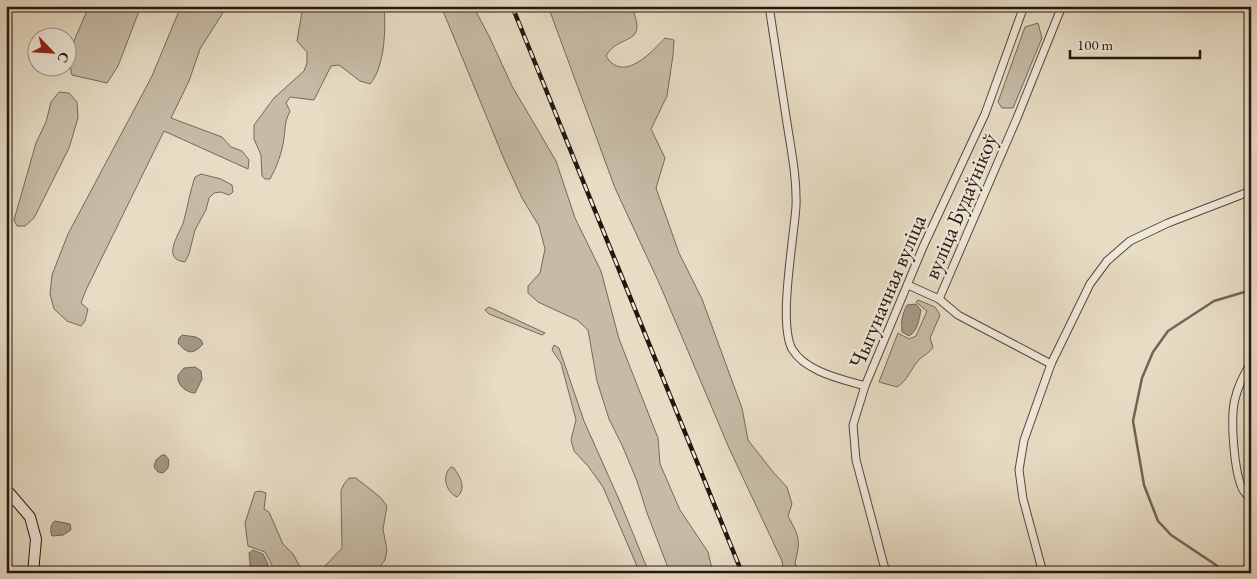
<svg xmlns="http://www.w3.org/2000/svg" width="1257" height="579" font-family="'EB Garamond',serif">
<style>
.green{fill:#c6bba6;stroke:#74695c}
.water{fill:#a49987;stroke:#706558}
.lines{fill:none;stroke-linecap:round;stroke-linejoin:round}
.stream{stroke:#706558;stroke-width:2.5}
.street-casing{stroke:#54483e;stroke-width:9}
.secondary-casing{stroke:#231711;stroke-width:12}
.street{stroke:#efe8d9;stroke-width:7}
.secondary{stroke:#efe8d9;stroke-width:10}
.rail-casing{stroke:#231711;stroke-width:4.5}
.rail{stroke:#efe8d9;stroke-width:2.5;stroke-dasharray:8;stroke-linecap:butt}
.labels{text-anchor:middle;stroke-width:5;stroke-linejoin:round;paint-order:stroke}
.street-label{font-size:22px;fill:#231711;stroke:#efe8d9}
</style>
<rect width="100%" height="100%" fill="#e7dcc4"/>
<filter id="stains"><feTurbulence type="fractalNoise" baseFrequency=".004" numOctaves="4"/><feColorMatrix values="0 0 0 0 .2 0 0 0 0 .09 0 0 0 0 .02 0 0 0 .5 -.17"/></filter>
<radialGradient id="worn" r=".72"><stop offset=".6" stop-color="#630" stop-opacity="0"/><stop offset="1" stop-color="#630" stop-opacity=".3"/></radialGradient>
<g class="green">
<polygon points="89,6 141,6 118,66 107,83 72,75 68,55"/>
<polygon points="181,6 224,6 224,11 200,49 189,81 171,118 222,137 231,147 242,151 249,160 248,169 164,131 86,290 81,303 88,309 85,321 81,326 67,321 54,309 50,294 52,275 68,234 152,76"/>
<path d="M303,6H384C386,28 385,67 370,84L360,81L339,65L331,66L314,100L290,97L286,103L290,111C284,124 286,125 284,138C282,153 277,166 270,179H265L262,176L261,155L254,139V125L274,98L304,71L307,63V52L297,41Z"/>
<polygon points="441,6 473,6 489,36 512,86 556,161 575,218 601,271 619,339 658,438 660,464 680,510 708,552 713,573 670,573 647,513 637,481 622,445 609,419 597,381 588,330 577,320 538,302 528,293 528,286 540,273 545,249 539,226 522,198 504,159"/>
<path d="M548,6H631C650,48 619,32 606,56C623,84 652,52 665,38L674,40L673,55L667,96L651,129L665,158L656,188L679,253L702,299L742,408L748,440L773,472L787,487L792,504L788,516C799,537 801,539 795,563L799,573H784L782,561L729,448L660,285L615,188Z"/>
<polygon points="1038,23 1042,38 1013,108 1002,108 998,102 1025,27"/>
<polygon points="59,92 69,93 77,102 78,118 69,148 34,218 25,226 17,226 14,220 36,143 46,122 51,102"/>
<path d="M201,174L221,179L232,185L233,192L229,195L221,192L214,193L209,198L206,210L195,230L189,254L185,262C159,259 182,231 184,220C188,205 190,191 195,177Z"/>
<path d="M918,300L935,307L940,315L930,338L933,347C929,354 923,355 918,361C910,370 908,380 897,387L879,382L898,333L909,339L916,336L927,311L916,302Z"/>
<polygon points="489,307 545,333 542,335 489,314 485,310"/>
<polygon points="554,345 559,348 584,421 621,504 649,573 640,573 603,487 588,466 574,451 571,440 576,420 561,363 552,350"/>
<path d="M451,467L454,468C460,477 467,488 457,497C446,492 441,476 451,467Z"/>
<polygon points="349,478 356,478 380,497 387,506 383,529 387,550 385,560 379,568 373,573 323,573 325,566 342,548 341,491 344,484"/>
<polygon points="260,491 266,493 264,509 269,512 283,544 293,554 300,567 311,573 272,573 272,565 265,552 248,546 245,523 255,492"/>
</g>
<g class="water">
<path d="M916,304L921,310C919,319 918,331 909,336L902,332C901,321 902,315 907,305Z"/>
<path d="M182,335L196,337L201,340L203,344C193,355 187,354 178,343L179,338Z"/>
<path d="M195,367L201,371L202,379L195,393C187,393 176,385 178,375C179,374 183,369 184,368Z"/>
<polygon points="162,455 165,455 169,460 168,468 163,473 158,472 154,467 156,460"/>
<path d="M55,521L70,524L71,530L63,535L52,536C50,531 50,524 55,521Z"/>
<polygon points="253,550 263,554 268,564 267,573 251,573 249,553"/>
</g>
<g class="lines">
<polyline class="stream" points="1223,573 1216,565 1171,535 1158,521 1144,485 1133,421 1142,378 1153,352 1168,331 1214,301 1251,290"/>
<defs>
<g id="street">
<path d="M769,6C775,45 781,84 787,123C791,149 797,178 796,206C794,239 778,322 792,349C806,372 841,379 865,386"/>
<polyline points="908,285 939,299"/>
<path d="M1251,363C1244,374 1238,386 1235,399C1230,418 1234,473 1243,490C1245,493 1248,496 1251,499"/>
<polyline points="1051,364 958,315 939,299 1017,118 1062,6"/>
<polyline points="886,573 856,460 853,425 865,386 923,247 985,114 1024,6"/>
<polyline points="1043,573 1023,499 1019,470 1024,440 1051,364 1090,284 1107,261 1130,241 1168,223 1251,191"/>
</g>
<polyline id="secondary" points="6,489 30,517 36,539 33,573"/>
</defs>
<use href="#street" class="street-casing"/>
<use href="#secondary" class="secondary-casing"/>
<use href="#street" class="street"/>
<use href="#secondary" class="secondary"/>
<defs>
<polyline id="rail" points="512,6 742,573"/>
</defs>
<use href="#rail" class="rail-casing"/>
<use href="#rail" class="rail"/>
</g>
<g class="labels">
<g class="street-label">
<text transform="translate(960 206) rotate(-67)" y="8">вуліца Будаўнікоў</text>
<text transform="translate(887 291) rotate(-67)" y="8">Чыгуначная вуліца</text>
</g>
</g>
<rect width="1257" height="579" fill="none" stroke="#e7dcc4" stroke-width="25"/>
<rect x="8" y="8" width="1242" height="564" fill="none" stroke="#231711" stroke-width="2.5"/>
<rect x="12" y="12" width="1232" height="554" fill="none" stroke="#231711"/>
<g transform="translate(52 52) rotate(115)"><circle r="24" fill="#efe8d9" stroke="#9d9489"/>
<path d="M0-4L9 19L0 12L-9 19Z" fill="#8f2418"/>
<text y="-8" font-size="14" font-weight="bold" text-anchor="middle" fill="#231711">С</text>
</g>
<path d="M1070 50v8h130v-8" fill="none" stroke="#231711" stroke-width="2.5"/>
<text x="1077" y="50" font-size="15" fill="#231711" stroke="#efe8d9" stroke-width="4" paint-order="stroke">100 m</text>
<rect width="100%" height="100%" filter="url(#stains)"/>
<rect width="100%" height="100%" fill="url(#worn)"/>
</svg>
